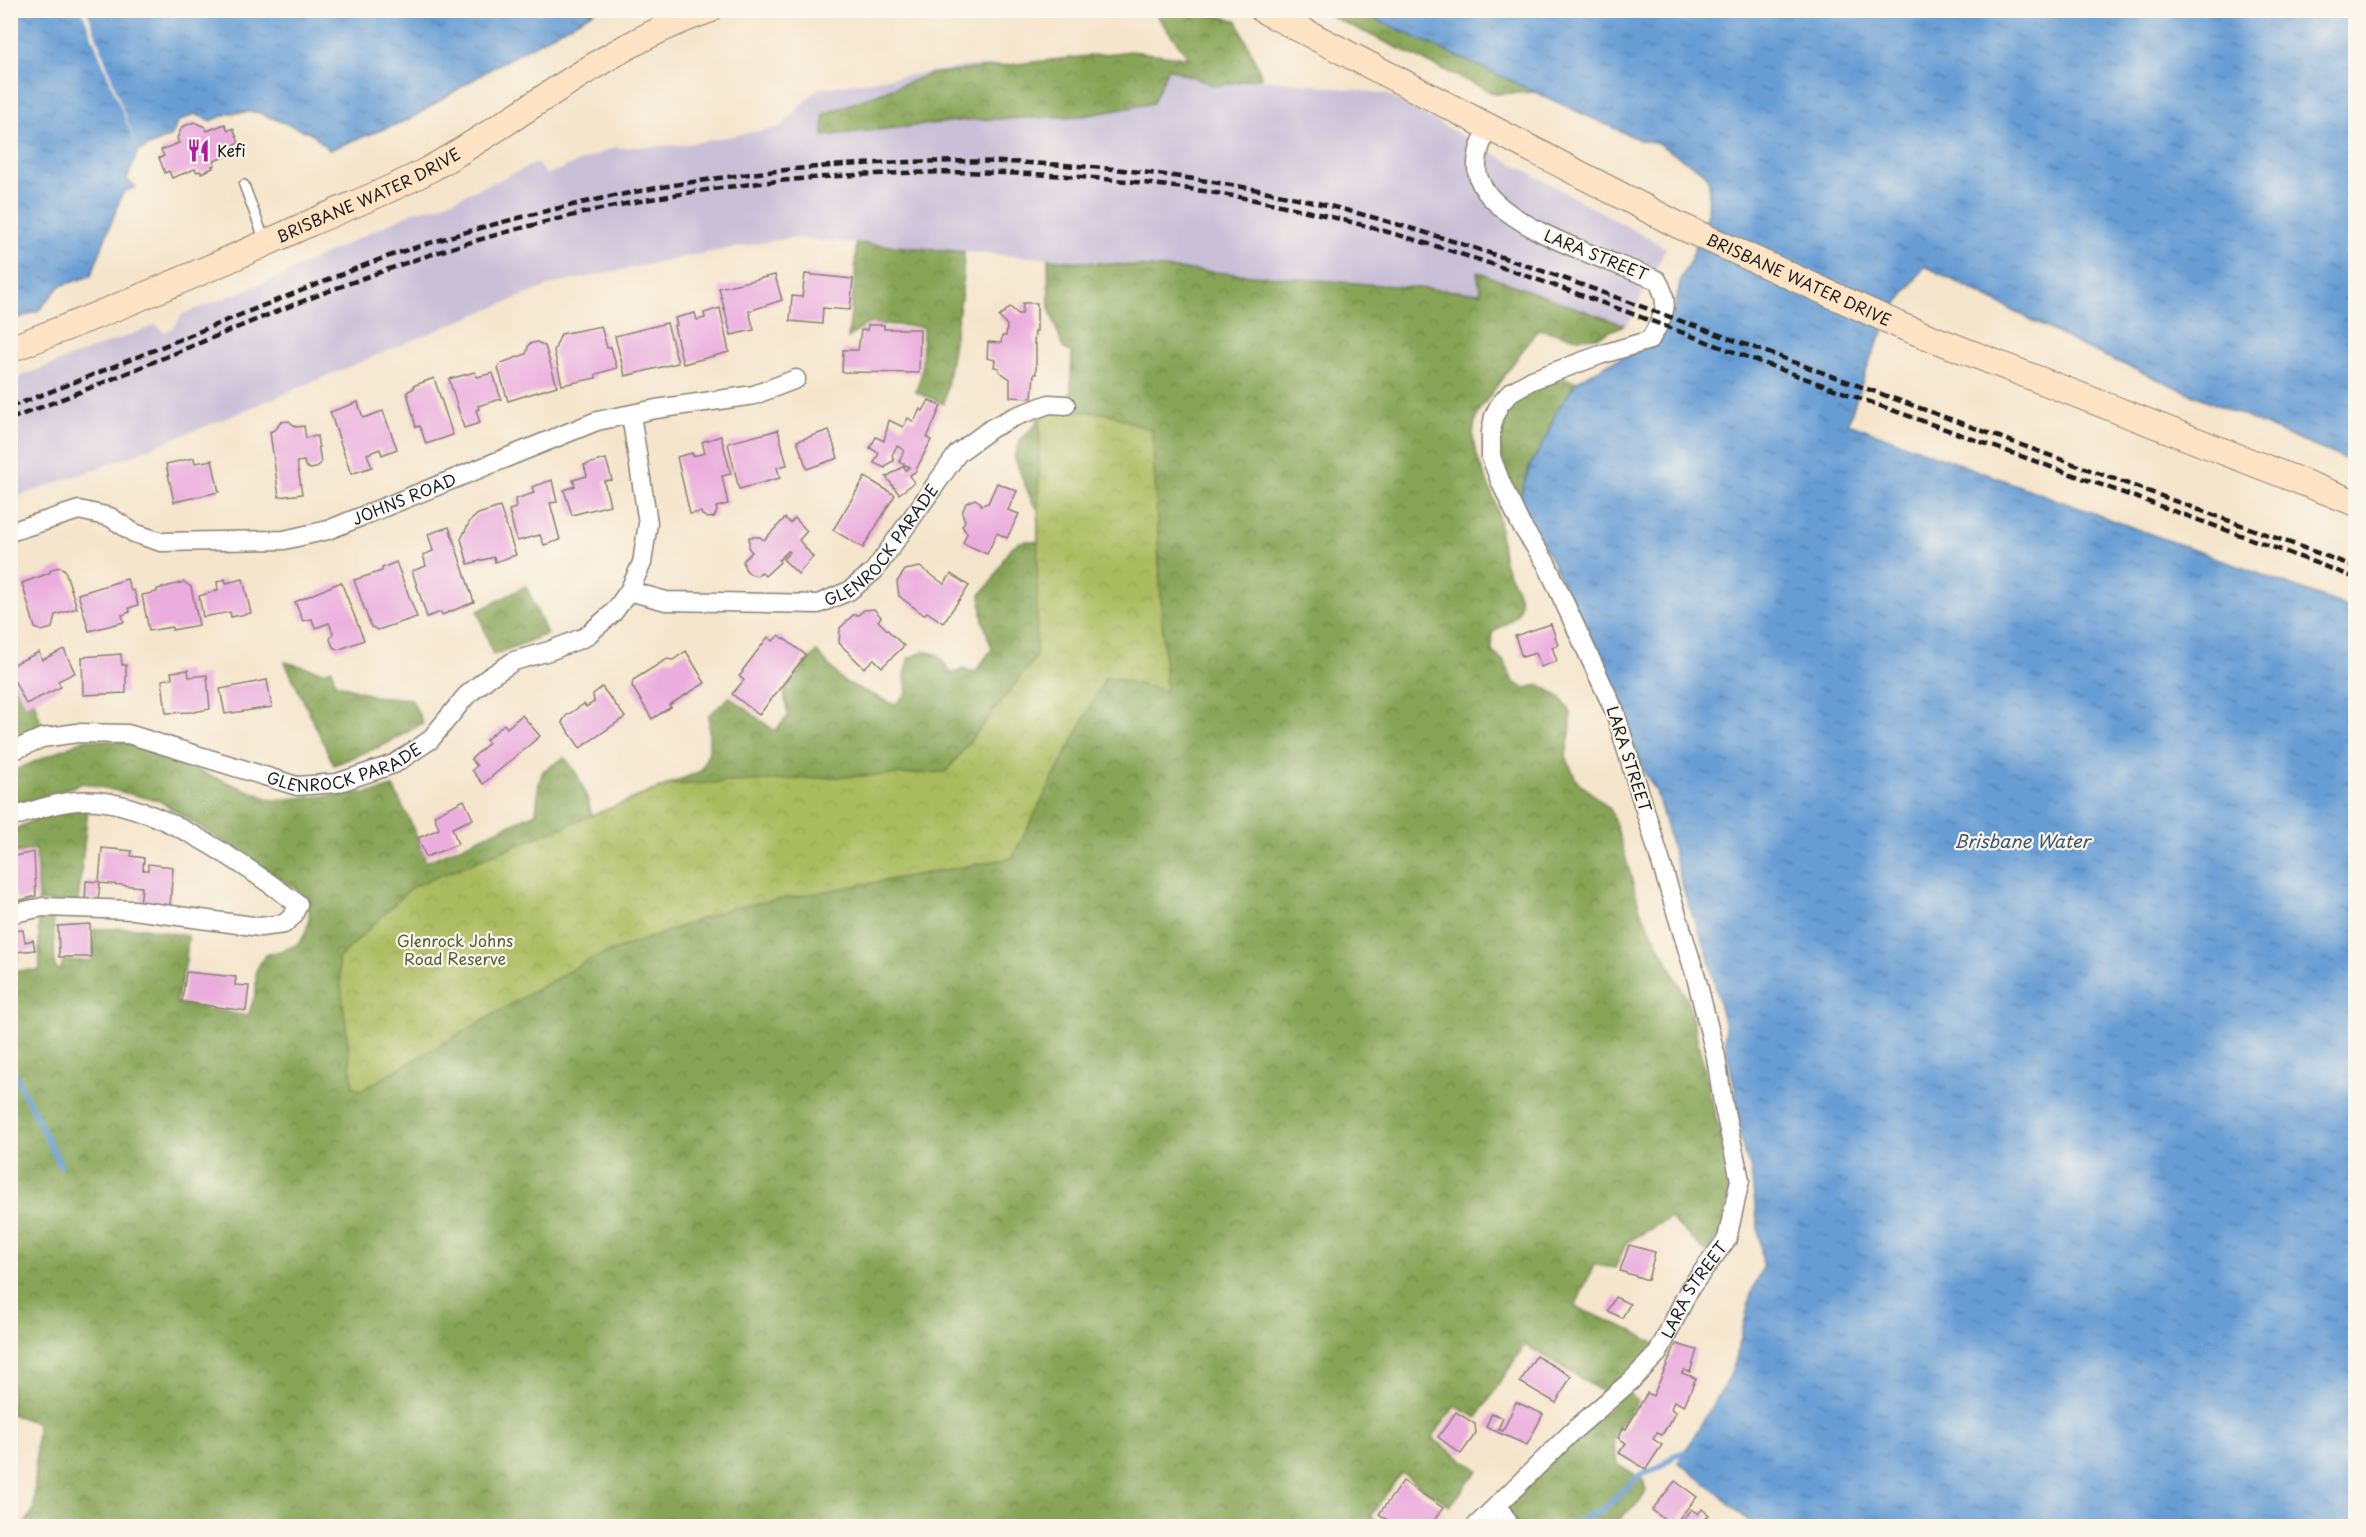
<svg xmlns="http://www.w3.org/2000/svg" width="2366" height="1537" font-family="'Playpen Sans',sans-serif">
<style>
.industrial{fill:#c9bfd7}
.forest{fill:url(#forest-crowns);stroke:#526039;stroke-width:1.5}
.park{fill:url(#park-crowns);stroke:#636c3e;stroke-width:1.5}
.water{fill:url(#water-ripples);stroke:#425c78;stroke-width:1.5}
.pier{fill:#f5e5cc}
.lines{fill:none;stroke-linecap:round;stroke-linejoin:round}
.stream{stroke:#679dd4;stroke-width:6}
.building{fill:#ebadde}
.service-casing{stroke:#888074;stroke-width:12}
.minor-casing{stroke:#888074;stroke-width:21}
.secondary-casing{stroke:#888074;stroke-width:28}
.service{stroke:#fff;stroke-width:9}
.minor{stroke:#fff;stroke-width:18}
.secondary{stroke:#fee4c5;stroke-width:26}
.rail{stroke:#1c1c1c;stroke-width:4.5;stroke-dasharray:9 4.5;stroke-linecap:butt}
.labels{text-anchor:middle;stroke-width:4.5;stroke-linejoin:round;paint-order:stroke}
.poi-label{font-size:16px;fill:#1c1c1c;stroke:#fbf7ec;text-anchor:start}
.street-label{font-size:16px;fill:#1c1c1c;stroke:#fbf7ec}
.park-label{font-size:16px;fill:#555c37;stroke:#fbf7ec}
.water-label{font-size:18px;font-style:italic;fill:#3e566f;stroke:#fbf7ec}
</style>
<defs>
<pattern id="forest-crowns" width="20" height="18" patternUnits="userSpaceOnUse" patternTransform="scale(1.5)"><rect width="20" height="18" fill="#87a456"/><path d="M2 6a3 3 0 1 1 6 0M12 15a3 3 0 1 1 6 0" fill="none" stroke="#6e8546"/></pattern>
<pattern id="park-crowns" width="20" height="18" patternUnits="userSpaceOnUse" patternTransform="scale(1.5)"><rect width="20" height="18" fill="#aabc5f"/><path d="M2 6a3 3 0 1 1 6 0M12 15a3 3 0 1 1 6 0" fill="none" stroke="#92a152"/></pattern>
<pattern id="water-ripples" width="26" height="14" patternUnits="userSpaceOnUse" patternTransform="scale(1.5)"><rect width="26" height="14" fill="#679dd4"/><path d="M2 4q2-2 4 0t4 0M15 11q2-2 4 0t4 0" fill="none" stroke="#547fab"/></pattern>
</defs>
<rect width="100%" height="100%" fill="#fbf7ec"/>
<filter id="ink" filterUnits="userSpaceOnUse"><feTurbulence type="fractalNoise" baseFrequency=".0167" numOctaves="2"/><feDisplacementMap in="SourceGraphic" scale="12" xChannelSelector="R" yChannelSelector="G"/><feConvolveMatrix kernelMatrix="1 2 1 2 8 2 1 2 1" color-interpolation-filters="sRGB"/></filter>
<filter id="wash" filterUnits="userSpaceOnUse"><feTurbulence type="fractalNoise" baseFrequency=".008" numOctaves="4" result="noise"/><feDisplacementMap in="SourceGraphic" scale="24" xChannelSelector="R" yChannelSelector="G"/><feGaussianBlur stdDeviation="1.35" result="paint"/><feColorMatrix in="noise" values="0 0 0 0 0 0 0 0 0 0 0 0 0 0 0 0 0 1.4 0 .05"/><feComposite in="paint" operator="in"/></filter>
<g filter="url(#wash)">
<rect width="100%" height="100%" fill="#f5e5cc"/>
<polygon class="industrial" points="1084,64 1179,68 1386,94 1666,248 1629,322 1624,325 1478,273 1481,293 790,238 689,256 554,284 447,326 224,419 96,469 11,499 11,380 156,325 165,332 174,327 183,314 274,279 415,211 437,207 537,163 546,175 618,146 619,148 683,145 781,127 817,89 969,66"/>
<g class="forest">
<polygon points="1153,11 1199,11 1237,21 1262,77 1216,86 1168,68 1153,103 1085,116 967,120 823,136 824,114 930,74 1131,51 1189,58"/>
<polygon points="1329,11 1358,11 1537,92 1495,94 1332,17"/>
<polygon points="856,243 964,252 962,291 944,404 916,392 922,372 923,327 869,323 848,338 855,278"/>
<path d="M1048,259L1481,293L1477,272L1624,325L1597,337L1578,338L1538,329L1480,409C1460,447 1490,475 1497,510C1501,527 1500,545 1504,561C1507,576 1524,593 1519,609C1516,620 1501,626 1492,633V652L1504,661L1513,682L1524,688L1541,685L1561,698L1571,713V726L1566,756L1576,780L1610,809L1619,834L1640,909L1688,1001L1731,1179L1721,1233L1706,1252L1670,1218L1627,1242L1615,1268L1594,1265L1575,1307L1633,1331L1657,1345L1606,1394L1525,1344L1477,1418L1455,1406L1432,1438L1478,1470L1450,1506L1401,1473L1371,1516L1385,1526H24L34,1509L37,1423L11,1414V971L40,970L38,914L53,913L55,968L61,970L63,961L93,960L94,929L144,928L188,936L186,961L176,1003L248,1016L256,992V971L265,955C276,952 288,950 297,944C308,937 313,910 306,899C302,893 293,888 287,883L160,801L83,783L11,808V772L86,739L125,742L272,800L375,792L393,787L413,827L426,862L536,813L539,783L543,771L564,758C578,769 588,798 592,816L701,771L709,751V715L730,697L775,731L788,716L784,691L807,661L817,652L843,681L895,705L907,693L905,676L908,659L925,651L938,655L952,674L963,669L975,672L992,649L983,621L980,595C984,590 989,586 992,581C1004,562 1008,534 1038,542V509L1032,502L1014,457L1021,439L1034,426L1040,415L1070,411L1072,353L1063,348L1049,307Z"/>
<path d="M1563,379L1577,381L1556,412L1546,438L1530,466L1519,500C1501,466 1481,413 1527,391C1538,386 1551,383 1563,379Z"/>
<polygon points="526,586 547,634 493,655 478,611"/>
<polygon points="285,662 324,672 332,669 335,683 374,696 411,699 423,723 386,744 334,765"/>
<polygon points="10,676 24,705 26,706 34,701 43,730 10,744"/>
<polygon points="88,808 78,902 38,902 36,849 11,854 11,831 50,812"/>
<polygon points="1627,1392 1638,1401 1621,1422 1613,1440 1617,1464 1643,1480 1646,1490 1638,1504 1623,1515 1615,1526 1516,1526 1506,1509 1565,1448"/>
</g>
<polygon class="park" points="1064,411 1107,413 1152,430 1166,691 1106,676 1012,858 731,908 588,960 362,1090 353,1087 338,959 412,887 668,785 946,772 1036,657 1040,415"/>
<g class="water">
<polygon points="10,11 596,11 492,68 410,119 329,150 313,134 257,112 229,113 211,121 195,114 177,122 172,136 138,151 127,180 136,187 123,192 91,276 60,286 38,311 11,321"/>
<polygon points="1358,11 2355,11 2355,463 2301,441 2088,349 1925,266 1896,305 1871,357 1848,423 2355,609 2355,1526 1754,1526 1715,1491 1678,1462 1728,1380 1735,1363 1751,1294 1763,1266 1750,1165 1745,1157 1741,1141 1735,1089 1725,1042 1725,1027 1708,955 1687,901 1656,791 1642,768 1624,720 1554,565 1519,500 1530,466 1546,438 1556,412 1577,381 1610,363 1639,350 1653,347 1663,336 1675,308 1681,278 1691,259 1708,214 1709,182 1705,173 1656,142 1640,140"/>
</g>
<polygon class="pier" points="82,11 87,11 138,150"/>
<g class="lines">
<g class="stream">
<polyline points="10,1065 61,1166"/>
<polyline points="1566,1526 1601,1511 1640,1475 1657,1469 1675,1455 1685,1452"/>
</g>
</g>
<g id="blocks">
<g class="building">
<polygon points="194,122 205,127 207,131 225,124 228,131 233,128 239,143 234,145 237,152 214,161 215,165 212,166 213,168 201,173 200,171 197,172 195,169 172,178 169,171 165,173 159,158 164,156 161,150 179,143 177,138 182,127"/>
<polygon points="805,274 853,279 850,310 823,308 822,324 790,321 792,296 802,297"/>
<polygon points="775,275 782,300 749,311 754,330 731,335 719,288"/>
<polygon points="1023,303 1037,303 1037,331 1035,331 1034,344 1036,344 1036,374 1034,374 1032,398 1010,397 1010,379 999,371 999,368 994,367 995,360 987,358 988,342 1001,343 1002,336 1006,336 1007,325 999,317 1010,307 1018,314 1022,314"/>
<polygon points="720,308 729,352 683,364 674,326 677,325 675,318 695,313 697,320 705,318 704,313"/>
<polygon points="667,323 678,363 625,376 615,336"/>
<polygon points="868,325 884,325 884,329 920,329 919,373 842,372 843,350 858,350 861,330 867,330"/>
<polygon points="601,326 607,348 611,347 617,368 596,374 596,378 562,385 554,351 561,334"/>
<polygon points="537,342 545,346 557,386 508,401 498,368 501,363 526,354 529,344"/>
<polygon points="475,372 477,377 493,373 501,399 478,406 479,409 476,410 480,423 464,428 449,379"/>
<polygon points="434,378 453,435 426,444 420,426 416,427 407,392 414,388 413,386"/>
<polygon points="929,400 941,406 927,438 931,440 915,472 910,475 914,483 899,494 886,477 904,466 906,470 910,467 899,462 904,450 897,446 892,455 894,461 889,463 885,468 874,463 879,453 870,448 876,437 884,441 889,420 903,427 908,418 914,422 920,409 923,411"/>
<polygon points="358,402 363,418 383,411 397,449 382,455 380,449 367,454 372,467 351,474 330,412"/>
<polygon points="289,421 296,427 304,426 306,438 317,436 321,463 316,468 310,469 305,466 304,461 297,462 302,494 279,497 270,432 276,429 281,422"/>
<polygon points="778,430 787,465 777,467 780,478 739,489 728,443"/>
<polygon points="829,430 838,458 807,469 797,441"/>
<polygon points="721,436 731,474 722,476 728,504 716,507 717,511 714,517 708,518 702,515 701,512 690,514 677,457 692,453 693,456 705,453 702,442"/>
<polygon points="194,458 195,463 212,460 219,492 174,502 166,464"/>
<polygon points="606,459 612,480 604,481 610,505 572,515 564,490 575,486 573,480 587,476 584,465"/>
<polygon points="865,477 895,495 863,548 833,530"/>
<polygon points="552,480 557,502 550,503 560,540 544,545 540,535 517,541 509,510 516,508 515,499 534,493 532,487"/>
<polygon points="997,483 1017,491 1008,510 1019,514 1007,538 997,533 987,554 963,543 967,533 962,526 965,521 962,513 966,503 975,499 981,503 981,505 988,503"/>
<polygon points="500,507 516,555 495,562 494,557 468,564 461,539 470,521 478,514"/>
<polygon points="785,518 790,523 795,518 807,531 799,540 813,557 798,574 783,559 790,552 788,551 779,560 780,562 765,576 761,572 757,576 750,574 745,569 743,561 752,552 749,549 749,537 760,537 764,540"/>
<polygon points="449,527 474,602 442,615 441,612 427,617 412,571 426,566 423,555 433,551 428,534"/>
<polygon points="396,562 417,617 378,630 371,627 354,580 382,571 382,568"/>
<polygon points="60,567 65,570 77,608 55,615 52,628 42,631 35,628 22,583 49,573 52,569"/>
<polygon points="920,567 944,584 951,574 969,586 943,623 927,612 924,615 899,596 897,582 905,570"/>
<polygon points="127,579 131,591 134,590 138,605 129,608 130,612 122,615 124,622 89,631 78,594"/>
<polygon points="225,579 226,583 243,579 251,613 231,617 230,612 203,617 199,596 218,590 217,582"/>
<polygon points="184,582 191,587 199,625 172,630 172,627 149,631 142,595 157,592 157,589"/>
<polygon points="341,582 364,640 338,650 333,647 330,639 333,633 329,623 315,628 312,619 303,621 295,602"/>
<polygon points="874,609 881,617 878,621 904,646 882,667 874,659 864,668 839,643 840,628 853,615 858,615 864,610"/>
<polygon points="1551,624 1558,645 1552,647 1557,661 1541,667 1536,653 1522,657 1515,636"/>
<polygon points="779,635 806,655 759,715 732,694 744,680 739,676 743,672 742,671 768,637 773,641"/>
<polygon points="64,649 75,673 58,681 61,687 26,704 10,672 10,666 39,652 42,660"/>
<polygon points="686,651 705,683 669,705 671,707 652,719 632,686 633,680 667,659 673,660"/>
<polygon points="121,654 122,665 126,665 126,693 83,695 82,657"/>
<polygon points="188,670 189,677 207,675 210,709 194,712 166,713 162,680 172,678 171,672"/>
<polygon points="267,680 272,707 225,714 220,689"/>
<polygon points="602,687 625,717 580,748 562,722 566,716 584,704 586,707 594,702 593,694"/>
<polygon points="522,715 540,736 483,784 472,770 477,766 471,759 489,743 486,740 504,724 507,728"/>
<polygon points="464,800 473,819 452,828 458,844 426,857 418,838 439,829 434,815"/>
<polygon points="102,848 132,851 131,856 144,858 143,870 148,870 148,864 173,867 170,906 140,904 142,887 100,883 98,901 85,900 86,881 99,882"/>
<polygon points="34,852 36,896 17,901 15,893 10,893 10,857"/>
<polygon points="90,924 91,957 59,957 58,926"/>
<polygon points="23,930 25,942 33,940 35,950 17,952 19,962 10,964 10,931"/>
<polygon points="186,972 236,977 235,985 249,986 246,1011 182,1002"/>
<polygon points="1629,1245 1655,1252 1648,1280 1620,1271"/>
<polygon points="1615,1297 1630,1304 1622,1318 1608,1311"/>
<polygon points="1676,1344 1697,1350 1690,1372 1684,1370 1682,1373 1696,1378 1684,1406 1674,1401 1671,1409 1676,1412 1662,1435 1657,1433 1653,1439 1662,1445 1646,1469 1619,1453 1626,1443 1618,1438 1623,1428 1626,1429 1647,1393 1653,1396"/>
<polygon points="1536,1356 1571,1376 1556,1403 1520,1382"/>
<polygon points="1516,1402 1543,1414 1527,1445 1486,1427 1492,1413 1503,1418 1498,1429 1503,1431"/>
<polygon points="1456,1412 1475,1424 1476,1433 1461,1454 1438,1437"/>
<polygon points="1403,1481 1443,1508 1430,1526 1395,1526 1379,1514"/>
<polygon points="1675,1481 1697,1497 1673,1526 1652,1510"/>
<polygon points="1691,1509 1698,1514 1702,1509 1709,1515 1705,1519 1716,1526 1678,1526"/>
</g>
</g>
</g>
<g filter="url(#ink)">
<use href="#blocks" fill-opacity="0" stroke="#888074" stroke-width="1.5"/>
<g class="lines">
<defs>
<polyline id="service" points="244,185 265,241"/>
<g id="minor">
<path id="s1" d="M10,532L79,510L110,517L134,533L161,542L284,540L328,530L597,421L656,409L754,395L796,379"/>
<path id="s2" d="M629,591L666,601L818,604L849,591L874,571L958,453L992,428L1014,417L1049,404L1066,405"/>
<path id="s3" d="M10,752L42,738L77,733L128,734L297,786L337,783L394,764L430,740L466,696L488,678L514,661L549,651L585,637L613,613L629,591L642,563L648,523L631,415"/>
<path d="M10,818C32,811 54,803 77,801C146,794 245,865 298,904L293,916L284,924L260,927L134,910L43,907L10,914"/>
<polyline points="1498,1506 1510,1526"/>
<path id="s4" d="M1476,1526L1573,1431L1632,1380L1658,1353L1690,1288L1727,1239L1740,1180L1723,1103L1716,1057L1696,977L1615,712L1546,563L1521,525L1501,483L1491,457V432L1494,416L1500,404L1511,392L1532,380L1600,355L1650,340C1663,316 1672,305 1657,280C1613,261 1496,227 1479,179C1473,161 1481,142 1489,126"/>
</g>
<g id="secondary">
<path id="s5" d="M1263,10L1678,225L1901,326L2356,503"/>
<path id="s6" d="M10,349C111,311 210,269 308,224C348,206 390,191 428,170C523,118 606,45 709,10"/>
</g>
</defs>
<use href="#service" class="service-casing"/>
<use href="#minor" class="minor-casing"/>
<use href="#secondary" class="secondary-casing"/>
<use href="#service" class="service"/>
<use href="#minor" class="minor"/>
<use href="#secondary" class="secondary"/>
<g class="rail">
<path d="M10,407C109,370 205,328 303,290C335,277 368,263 401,252C674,164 953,136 1237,186C1349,206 1456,241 1563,278L2356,567"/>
<path d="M10,419C141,370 268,311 400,265C465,242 533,224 601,209C822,161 1077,159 1298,209C1474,249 1643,319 1812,381C1993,447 2175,510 2356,578"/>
</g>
</g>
</g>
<defs>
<symbol id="restaurant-bare" viewBox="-9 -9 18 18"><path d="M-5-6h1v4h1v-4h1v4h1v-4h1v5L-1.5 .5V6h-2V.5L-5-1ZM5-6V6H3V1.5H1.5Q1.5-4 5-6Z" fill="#b5179e" stroke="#fbf7ec" stroke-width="2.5" paint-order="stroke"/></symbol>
</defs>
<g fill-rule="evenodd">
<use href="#restaurant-bare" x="182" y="134" width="33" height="33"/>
</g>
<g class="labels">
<g class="poi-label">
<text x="217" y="157">Kefi</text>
</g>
<g class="street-label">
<text dy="6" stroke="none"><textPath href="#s6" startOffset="390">BRISBANE WATER DRIVE</textPath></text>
<text transform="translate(1596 255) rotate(22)" y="6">LARA STREET</text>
<text dy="6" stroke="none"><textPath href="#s5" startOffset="600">BRISBANE WATER DRIVE</textPath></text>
<text dy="6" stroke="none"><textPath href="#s1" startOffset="412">JOHNS ROAD</textPath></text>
<text dy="6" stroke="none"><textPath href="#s2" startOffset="279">GLENROCK PARADE</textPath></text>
<text dy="6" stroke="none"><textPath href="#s3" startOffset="348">GLENROCK PARADE</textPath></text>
<text transform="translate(1629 759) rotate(72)" y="6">LARA STREET</text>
<text dy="6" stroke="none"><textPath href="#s4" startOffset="324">LARA STREET</textPath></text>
</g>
<g class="park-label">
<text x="455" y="947">Glenrock Johns<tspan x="455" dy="18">Road Reserve</tspan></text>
</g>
<g class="water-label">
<text x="2022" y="848">Brisbane Water</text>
</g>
</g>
<rect width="2366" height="1537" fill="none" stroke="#fbf7ec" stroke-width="36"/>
</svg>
